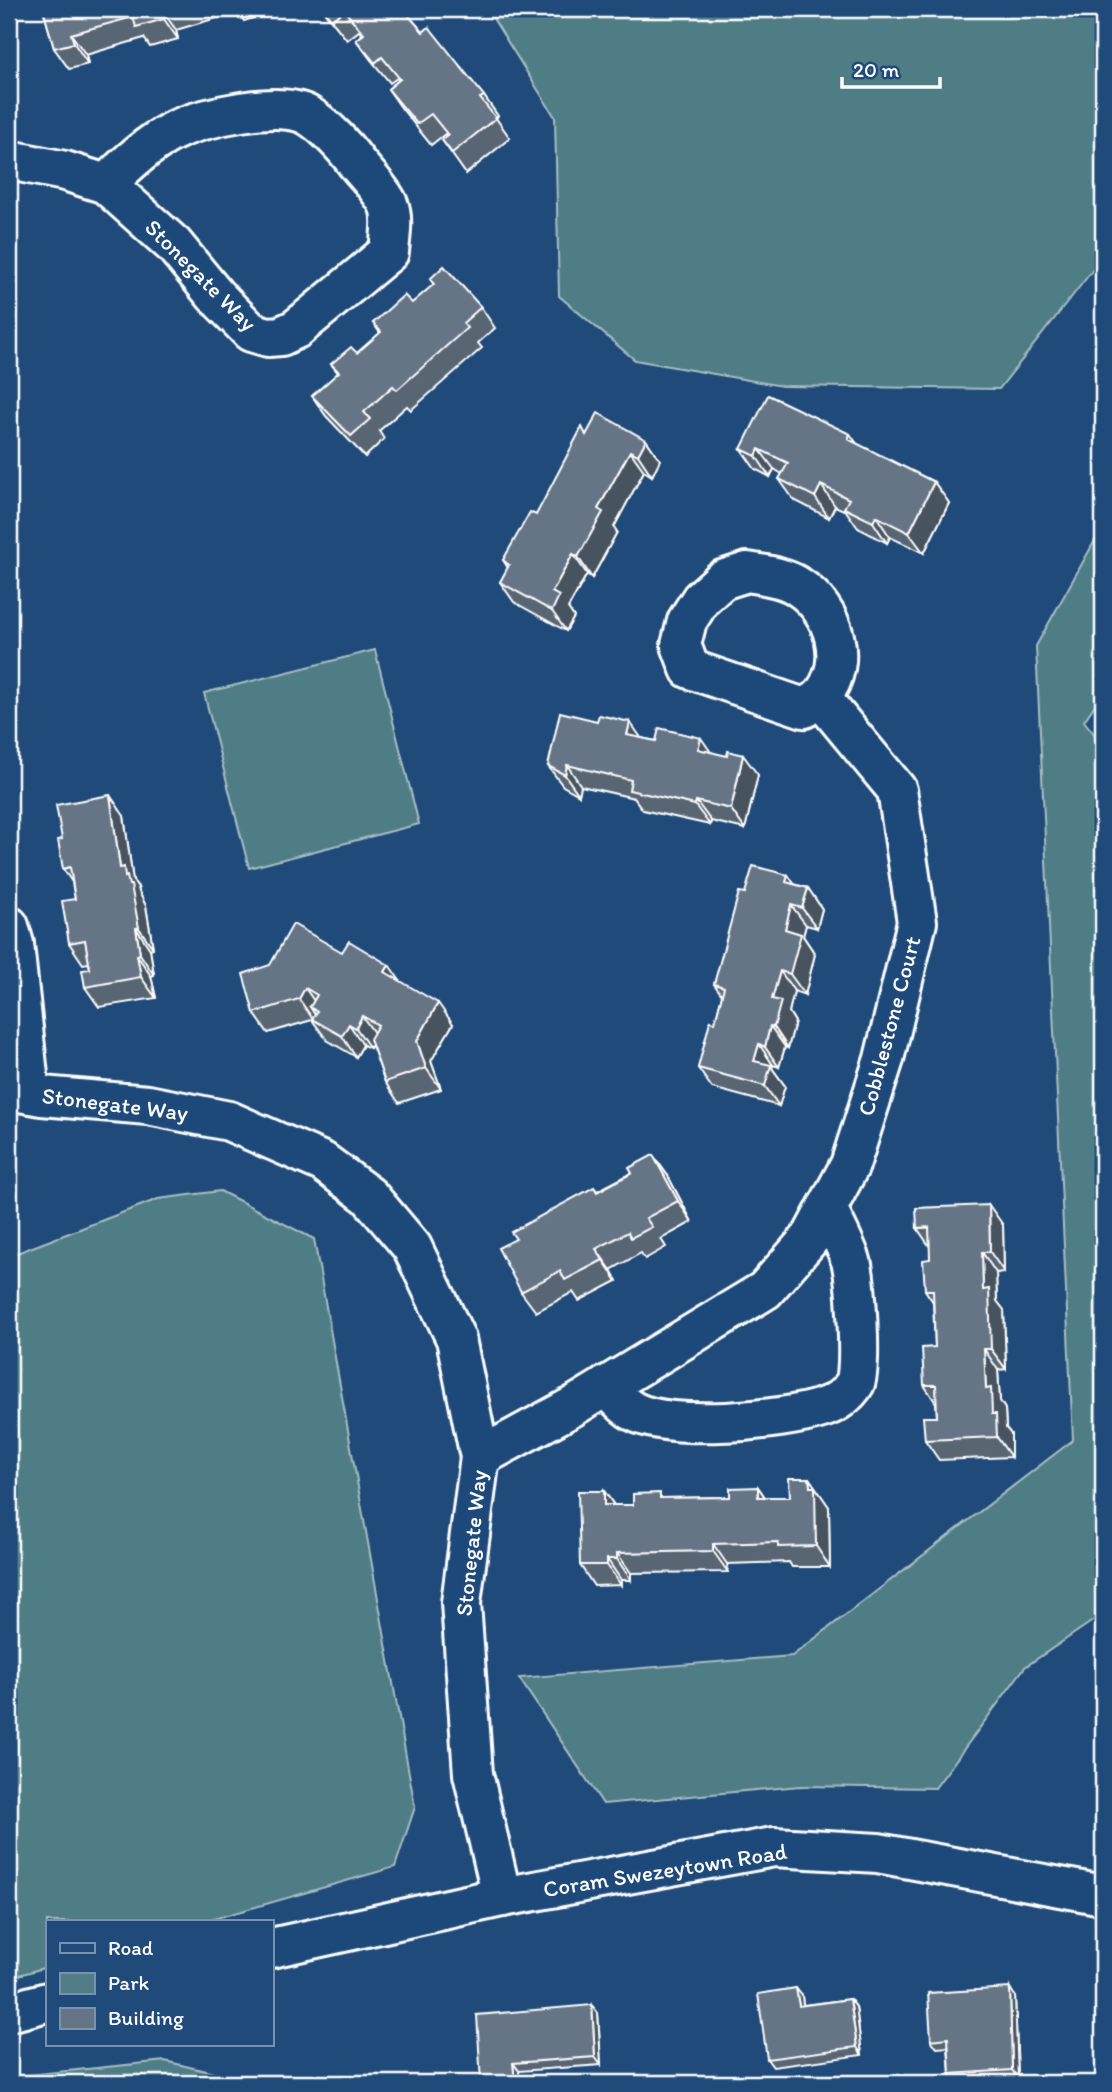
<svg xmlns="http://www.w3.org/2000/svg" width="1112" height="2092" font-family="Itim,sans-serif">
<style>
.green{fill:#507d86;stroke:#a8bec2;stroke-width:2}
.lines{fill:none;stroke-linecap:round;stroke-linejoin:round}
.street-casing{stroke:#fff;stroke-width:44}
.secondary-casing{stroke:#fff;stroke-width:44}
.street{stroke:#1f4a7a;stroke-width:38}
.secondary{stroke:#1f4a7a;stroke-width:38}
.wall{fill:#586573;stroke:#fff;stroke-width:2}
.shaded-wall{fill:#47525e;stroke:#fff;stroke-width:2}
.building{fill:#667586;stroke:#fff;stroke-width:2}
.labels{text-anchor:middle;stroke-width:6;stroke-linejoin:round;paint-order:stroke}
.street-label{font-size:23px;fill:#fff;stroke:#1f4a7a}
</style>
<rect width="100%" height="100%" fill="#1f4a7a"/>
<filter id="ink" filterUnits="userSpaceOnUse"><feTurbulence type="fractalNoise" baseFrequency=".0143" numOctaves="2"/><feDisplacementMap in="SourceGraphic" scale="14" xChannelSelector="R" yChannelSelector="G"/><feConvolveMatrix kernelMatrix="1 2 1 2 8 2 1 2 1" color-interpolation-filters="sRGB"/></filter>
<g filter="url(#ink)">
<g class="green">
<polygon points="487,9 1103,9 1103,257 999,389 782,386 635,360 559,296 555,117"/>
<polygon points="1103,526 1103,693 1084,721 1103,745 1103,1614 1025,1667 935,1788 800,1786 603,1804 519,1678 792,1656 1073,1440 1036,646"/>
<polygon points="375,650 419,824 249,868 204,693"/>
<polygon points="220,1191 314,1239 415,1807 395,1867 203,1922 47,1922 47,1967 9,1978 9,1256 158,1199"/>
<polygon points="165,2061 254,2083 9,2083 9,2077"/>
</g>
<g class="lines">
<defs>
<g id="street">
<path d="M9,160L65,171L106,184L174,245L215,295L251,332L268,337L281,336L296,329L389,252C390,238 394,217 388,204C381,189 365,174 355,161C345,147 324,125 309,116C282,99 201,117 173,131C148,144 126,165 106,184"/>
<path d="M747,572C764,575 785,577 799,587C834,610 850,661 822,696C818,701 809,704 804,708L690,669L681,645L687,621L701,599L722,580Z"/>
<polyline points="9,926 14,944 30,1094"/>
<polyline points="9,1090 42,1096 148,1105 229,1121 323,1162 369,1196 412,1247 456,1339 480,1457 461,1603 473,1774 502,1897"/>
<path d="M606,1386C614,1394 623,1406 633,1411C669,1431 783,1421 822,1408C835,1404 848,1395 855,1383C862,1369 856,1278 851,1261C845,1243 835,1225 827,1208"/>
<polyline points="480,1457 572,1407 765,1290 812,1236 850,1165 884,1059 917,922 897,790 821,698"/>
</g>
<g id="secondary">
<polyline points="271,1948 502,1897 774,1847 878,1853 1103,1895"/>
<polyline points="9,2012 47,2002"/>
</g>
</defs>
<use href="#street" class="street-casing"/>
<use href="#secondary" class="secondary-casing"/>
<use href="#street" class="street"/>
<use href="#secondary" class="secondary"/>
</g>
<g class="wall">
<polygon points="43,9 254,9 256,17 244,21 237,12 176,30 178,39 150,47 144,38 86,55 88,64 69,69 54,48"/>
<polygon points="322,9 403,9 423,32 484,96 498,116 496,118 510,138 466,174 442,140 446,136 445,134 431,145 402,109 388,89 399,80 397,78 390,83 371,60 356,40 362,35 359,31 347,40"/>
<polygon points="430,279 481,307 495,328 478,343 482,348 411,410 407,406 379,431 384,439 365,457 326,416 312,396 338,373 331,364 357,353 380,333 373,323 412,303 434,285"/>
<polygon points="587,433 646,440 660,460 652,476 644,471 614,527 617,532 592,578 587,574 568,608 574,617 566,631 514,602 500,582 508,568 503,560 536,515"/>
<polygon points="850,434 857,444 934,482 949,503 924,553 890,537 887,543 858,528 846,511 835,506 829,518 794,500 779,479 782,474 774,469 770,477 755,469 741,449"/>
<polygon points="641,738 711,752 758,775 745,829 711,821 710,825 643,810 634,798 581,786 579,795 563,786 548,766"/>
<polygon points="124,816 133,881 138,887 139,892 146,906 153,948 150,949 154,975 151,976 156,998 99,1007 85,987 90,969 89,963 83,964 69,943 75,899 72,882 63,869 62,839"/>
<polygon points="788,875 794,884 808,888 822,909 817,928 806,925 803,936 815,954 805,995 794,991 789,1012 795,1022 788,1048 785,1047 779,1067 773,1065 772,1068 785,1086 779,1106 712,1088 698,1068 715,1022 722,995 714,984 745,893"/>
<polygon points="342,952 401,982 453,1024 431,1061 441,1089 399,1103 385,1082 372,1045 370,1048 363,1045 356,1057 327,1040 312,1020 268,1033 254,1013"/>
<polygon points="653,1155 668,1176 692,1222 661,1239 666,1247 645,1259 641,1253 611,1270 617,1281 579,1301 573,1292 536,1312 521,1292 516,1239 594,1187 597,1191 632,1173"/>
<polygon points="1003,1225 1004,1272 996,1273 997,1301 1004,1310 1006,1369 998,1370 1000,1401 1005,1409 1006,1428 1011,1434 1011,1457 939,1460 925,1440 937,1417 936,1403 924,1385 935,1347 933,1302 925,1290 930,1259 930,1247 917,1228"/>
<polygon points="809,1478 829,1507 830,1567 792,1567 789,1562 727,1564 728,1572 631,1573 631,1580 621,1580 621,1585 594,1586 580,1565 604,1491 614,1505 633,1505 663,1498 730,1497 758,1487 765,1497 790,1497"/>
<polygon points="802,1996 803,2005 850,1999 856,2007 862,2055 773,2067 767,2059"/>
<polygon points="1015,1996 1018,2078 956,2082 950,2074 948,2047 937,2048 931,2040"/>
<polygon points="598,2013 601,2065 519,2071 477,2015"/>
</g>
<g class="shaded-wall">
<polygon points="161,9 176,30 178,39 164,19"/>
<polygon points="71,34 86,55 88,64 74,43"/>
<polygon points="850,434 865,455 848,439"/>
<polygon points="646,440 660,460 652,476 638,455"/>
<polygon points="759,449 774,469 770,477 756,456"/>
<polygon points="630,451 644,471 614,527 617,532 592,578 578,557 598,509"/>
<polygon points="934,482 949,503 924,553 909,533"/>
<polygon points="821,485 835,506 829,518 815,497"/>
<polygon points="876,516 890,537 887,543 873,522"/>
<polygon points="573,554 587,574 568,608 574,617 566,631 552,611 552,592"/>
<polygon points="630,722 644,742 627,735"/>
<polygon points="701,738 715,758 698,749"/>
<polygon points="743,755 758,775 745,829 731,809"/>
<polygon points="567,765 581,786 579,795 565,775"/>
<polygon points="110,795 124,816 133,881 138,887 139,892 146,906 153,948 139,928 120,868"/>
<polygon points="696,801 711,821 710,825 695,805"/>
<polygon points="788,875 802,895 786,882"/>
<polygon points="808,888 822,909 817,928 802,908"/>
<polygon points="791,905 806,925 803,936 815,954 805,995 790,974 785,929"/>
<polygon points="136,928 150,949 154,975 140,954"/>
<polygon points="137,955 151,976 156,998 141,977"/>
<polygon points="389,965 403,985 385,972"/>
<polygon points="780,971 794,991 789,1012 795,1022 788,1048 774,1027 772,999"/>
<polygon points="305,988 319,1008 310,1007 315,1015 313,1019 299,999"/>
<polygon points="438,1003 453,1024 431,1061 441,1089 426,1068 417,1041"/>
<polygon points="362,1016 377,1037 370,1048 356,1028"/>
<polygon points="349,1024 363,1045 356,1057 342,1036"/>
<polygon points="770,1026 785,1047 779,1067 765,1047"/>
<polygon points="759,1044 773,1065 772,1068 785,1086 779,1106 765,1086 754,1061"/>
<polygon points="653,1155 668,1176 692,1222 678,1201"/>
<polygon points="989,1205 1003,1225 1004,1272 990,1252"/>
<polygon points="596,1249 611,1270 617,1281 603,1260"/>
<polygon points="982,1252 996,1273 997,1301 1004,1310 1006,1369 991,1349 983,1290"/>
<polygon points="984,1349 998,1370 1000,1401 1005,1409 1006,1428 1011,1434 1011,1457 997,1437 986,1389"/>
<polygon points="809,1478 829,1507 830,1567 816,1546"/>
<polygon points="758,1487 772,1508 758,1497"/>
<polygon points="604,1491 618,1511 604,1505"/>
<polygon points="713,1544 727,1564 728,1572 713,1551"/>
<polygon points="617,1553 631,1573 631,1580 617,1559"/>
<polygon points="607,1559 621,1580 621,1585 607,1565"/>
<polygon points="796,1988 802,1996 804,2014 799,2006"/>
<polygon points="1010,1988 1015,1996 1018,2078 1012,2070"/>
<polygon points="850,1999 856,2007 862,2055 857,2047"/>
<polygon points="592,2005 598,2013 601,2065 595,2057"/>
<polygon points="513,2063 519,2071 520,2083 515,2083"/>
</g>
<g class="building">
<polygon points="43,9 163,9 161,9 164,19 136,27 133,17 71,34 74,43 54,48"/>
<polygon points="323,9 403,9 423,32 429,27 484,96 480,98 496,118 452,153 442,140 448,135 431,114 417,124 388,89 400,79 382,57 375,63 356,40 364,34 344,10 332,20"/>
<polygon points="444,266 481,307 463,323 467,328 397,390 393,386 364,412 370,419 351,436 312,396 339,372 331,364 351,347 357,353 381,332 373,323 404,295 412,303 434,284 430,279"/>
<polygon points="768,395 850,434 848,439 934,482 909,533 876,516 873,522 844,508 849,499 821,485 815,497 779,479 788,463 759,449 756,456 741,449"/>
<polygon points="598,413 646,440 638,455 630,451 598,509 603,512 578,557 573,554 552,592 559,596 552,611 500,582 509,565 503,560 530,512 536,515 582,427 586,435"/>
<polygon points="560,712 597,721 599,715 630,722 627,735 656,741 659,728 701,738 698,749 727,756 728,751 743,755 731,809 696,801 695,805 629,790 631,780 567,765 565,775 548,766"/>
<polygon points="110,795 120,868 124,867 125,877 127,876 129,885 131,885 139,928 136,928 140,954 137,955 141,977 85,987 82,970 90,969 85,940 69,943 62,901 75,899 70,867 63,869 58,840 62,839 56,805"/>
<polygon points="753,866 788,875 786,882 808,888 802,908 791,905 785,929 801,934 790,974 780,971 772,999 781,1001 774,1027 770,1026 765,1047 759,1044 754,1061 771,1065 765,1086 698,1068 710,1021 715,1022 724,987 714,984 739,892 745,893"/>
<polygon points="293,924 342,952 349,941 389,965 385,972 438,1003 417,1041 426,1068 385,1082 370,1039 378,1025 362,1016 356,1028 349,1024 342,1036 312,1019 317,1012 310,1007 317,995 305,988 299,999 254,1013 243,974 270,965"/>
<polygon points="653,1155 678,1201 646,1218 652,1227 631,1238 628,1232 596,1249 603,1260 565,1280 560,1271 521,1292 498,1248 516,1239 511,1232 594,1187 597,1192 632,1173 629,1168"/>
<polygon points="989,1205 990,1252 982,1252 983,1290 989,1289 991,1349 984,1349 986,1389 991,1388 992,1414 996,1414 997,1437 925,1440 923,1417 937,1417 936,1385 924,1385 922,1348 935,1347 933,1290 925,1290 923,1260 930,1259 929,1227 917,1228 916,1208"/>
<polygon points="789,1478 809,1478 810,1487 815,1487 816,1546 778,1547 778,1542 713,1544 713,1551 617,1553 617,1559 607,1559 607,1565 580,1565 578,1491 604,1491 604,1505 633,1505 633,1494 660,1493 660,1498 730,1497 730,1488 758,1487 758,1497 790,1497"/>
<polygon points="796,1988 799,2006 850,1999 857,2047 767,2059 758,1994"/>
<polygon points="1010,1988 1012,2070 950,2074 948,2038 931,2040 928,1993"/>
<polygon points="592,2005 595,2057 513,2063 515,2083 481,2083 477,2015"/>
</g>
</g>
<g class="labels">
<g class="street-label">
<text transform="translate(201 275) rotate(45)" y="8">Stonegate Way</text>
<text transform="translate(889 1026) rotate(-75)" y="8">Cobblestone Court</text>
<text transform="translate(115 1104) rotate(7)" y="8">Stonegate Way</text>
<text transform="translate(471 1543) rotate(-84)" y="8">Stonegate Way</text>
<text transform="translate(665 1870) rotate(-9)" y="8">Coram Swezeytown Road</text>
</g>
</g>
<rect width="1112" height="2092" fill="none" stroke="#1f4a7a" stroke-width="35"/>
<rect x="18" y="18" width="1077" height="2057" fill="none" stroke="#fff" stroke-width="2.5" filter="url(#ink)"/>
<rect x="46" y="1920" width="228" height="126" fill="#1f4a7a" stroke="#7992af" stroke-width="2"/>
<rect x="60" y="1943" width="35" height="10" fill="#1f4a7a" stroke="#7992af" stroke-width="2"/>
<text x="108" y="1955" font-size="21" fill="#ffffff">Road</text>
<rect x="60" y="1973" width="35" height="21" fill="#507d86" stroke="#7992af" stroke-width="2"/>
<text x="108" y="1990" font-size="21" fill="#ffffff">Park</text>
<rect x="60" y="2008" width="35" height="21" fill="#667586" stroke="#7992af" stroke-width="2"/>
<text x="108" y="2025" font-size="21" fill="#ffffff">Building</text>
<path d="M842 77v10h98v-10" fill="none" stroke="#ffffff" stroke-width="3.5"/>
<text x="853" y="77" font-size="21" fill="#ffffff" stroke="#1f4a7a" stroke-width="5" paint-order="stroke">20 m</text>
</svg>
